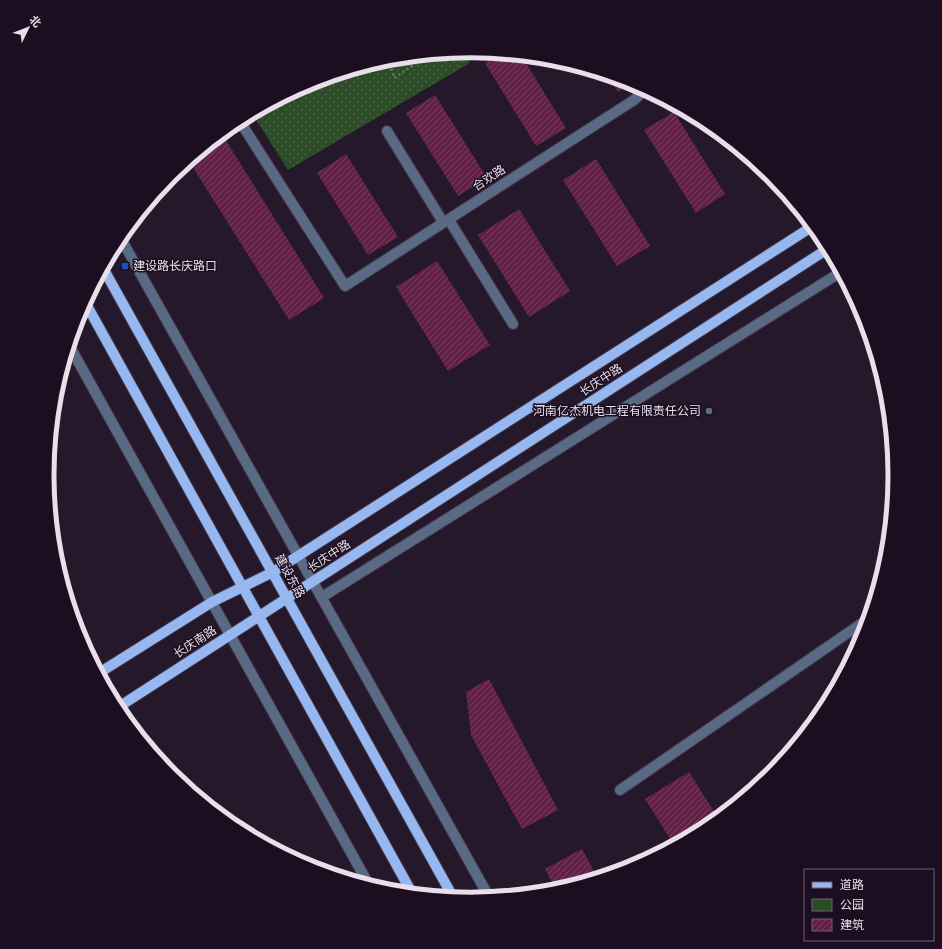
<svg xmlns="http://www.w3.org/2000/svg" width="942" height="949" font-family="'Public Sans','Noto Sans SC',sans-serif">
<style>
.green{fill:url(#green-dots)}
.building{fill:url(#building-hatch)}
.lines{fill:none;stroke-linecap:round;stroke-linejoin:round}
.minor-casing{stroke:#403445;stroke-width:12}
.major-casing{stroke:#403445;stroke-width:12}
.path{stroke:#7a6e7e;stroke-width:2.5;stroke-dasharray:2 3;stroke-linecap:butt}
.minor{stroke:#5a6a85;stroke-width:10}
.major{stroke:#97b7f0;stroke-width:10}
.transit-dot{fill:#1a4fb4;stroke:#1c0e20;stroke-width:1.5}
.service-dot{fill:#5c6f8a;stroke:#1c0e20;stroke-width:1.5}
.labels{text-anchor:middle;stroke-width:3;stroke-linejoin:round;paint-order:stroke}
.street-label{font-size:12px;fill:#e8dfeb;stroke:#1c0e20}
.poi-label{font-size:12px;fill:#e8dfeb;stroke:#1c0e20;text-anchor:start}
.rim{fill:none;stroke:#e8dfeb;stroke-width:5}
</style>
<defs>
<pattern id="green-dots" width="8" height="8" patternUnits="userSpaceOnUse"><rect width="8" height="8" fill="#2b4c26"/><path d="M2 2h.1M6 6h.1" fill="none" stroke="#4a6546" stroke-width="1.8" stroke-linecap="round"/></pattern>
<pattern id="building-hatch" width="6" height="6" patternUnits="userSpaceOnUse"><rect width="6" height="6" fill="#612147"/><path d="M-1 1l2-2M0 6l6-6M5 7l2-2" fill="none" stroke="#784162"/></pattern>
</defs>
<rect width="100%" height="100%" fill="#25182a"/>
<polygon class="green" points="473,51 468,64 288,170 252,113 309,83 389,59"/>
<g class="building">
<polygon points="500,53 521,55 566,128 536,146 485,63"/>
<polygon points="607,75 615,77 633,83 618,92"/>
<polygon points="435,95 487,178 458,196 406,113"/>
<polygon points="674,112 725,194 696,213 644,130"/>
<polygon points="225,139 324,298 289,320 189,161"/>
<polygon points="346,154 398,237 368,255 317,173"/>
<polygon points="596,159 650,246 617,266 563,180"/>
<polygon points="519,209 570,291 529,317 478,235"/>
<polygon points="437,261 490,345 448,371 396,287"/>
<polygon points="489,679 558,810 522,829 471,735 466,692"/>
<polygon points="689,772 718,818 706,827 674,845 645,799"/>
<polygon points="582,849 597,877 556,890 545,869"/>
</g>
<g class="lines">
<defs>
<g id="minor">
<polyline points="239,120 345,286 634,100 646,89"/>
<polyline points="387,131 443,222"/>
<polyline points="449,220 513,324"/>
<polyline points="120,237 489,897"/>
<polyline points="69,345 369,885"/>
<polyline points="322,597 841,272"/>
<polyline points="620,790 868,619"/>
</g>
<g id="major">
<polyline points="103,268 453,897"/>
<polyline points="85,302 412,893"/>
<polyline points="99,673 212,602 273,572 813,226"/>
<polyline points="117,708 829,248"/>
</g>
</defs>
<use href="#minor" class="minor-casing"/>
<use href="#major" class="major-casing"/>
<polyline class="path" points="389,59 394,78 429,55 461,53"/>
<use href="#minor" class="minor"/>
<use href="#major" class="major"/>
</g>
<rect class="transit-dot" x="121" y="262" width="8" height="8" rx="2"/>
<circle class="service-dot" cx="709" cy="411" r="4"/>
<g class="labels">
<g class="street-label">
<text transform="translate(489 178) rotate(-33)" y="4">合欢路</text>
<text transform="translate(601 380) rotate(-33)" y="4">长庆中路</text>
<text transform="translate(329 556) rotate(-33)" y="4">长庆中路</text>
<text transform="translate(290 576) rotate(61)" y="4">建设东路</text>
<text transform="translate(195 642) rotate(-33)" y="4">长庆南路</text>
</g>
<g class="poi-label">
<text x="133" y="270">建设路长庆路口</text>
<text x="701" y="415" text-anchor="end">河南亿杰机电工程有限责任公司</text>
</g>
</g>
<path d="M0 0H942V949H0ZM54 475a417 417 0 1 1 834 0a417 417 0 1 1-834 0Z" fill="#1c0e20" fill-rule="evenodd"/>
<path class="rim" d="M54 475a417 417 0 1 1 834 0a417 417 0 1 1-834 0Z"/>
<rect x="804" y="869" width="130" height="72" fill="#1c0e20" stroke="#6e6271"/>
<rect x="812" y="882" width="20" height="6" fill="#97b7f0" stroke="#6e6271"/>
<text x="840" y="889" font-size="12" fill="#e8dfeb">道路</text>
<rect x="812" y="899" width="20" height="12" fill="#2b4c26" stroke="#6e6271"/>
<text x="840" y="909" font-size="12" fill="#e8dfeb">公园</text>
<rect x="812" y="919" width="20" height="12" fill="url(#building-hatch)" stroke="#6e6271"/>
<text x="840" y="929" font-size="12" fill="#e8dfeb">建筑</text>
<g transform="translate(28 28) rotate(47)" stroke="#1c0e20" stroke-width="3" paint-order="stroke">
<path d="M0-3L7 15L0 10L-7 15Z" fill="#e8dfeb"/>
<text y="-6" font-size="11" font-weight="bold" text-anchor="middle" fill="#e8dfeb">北</text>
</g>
</svg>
